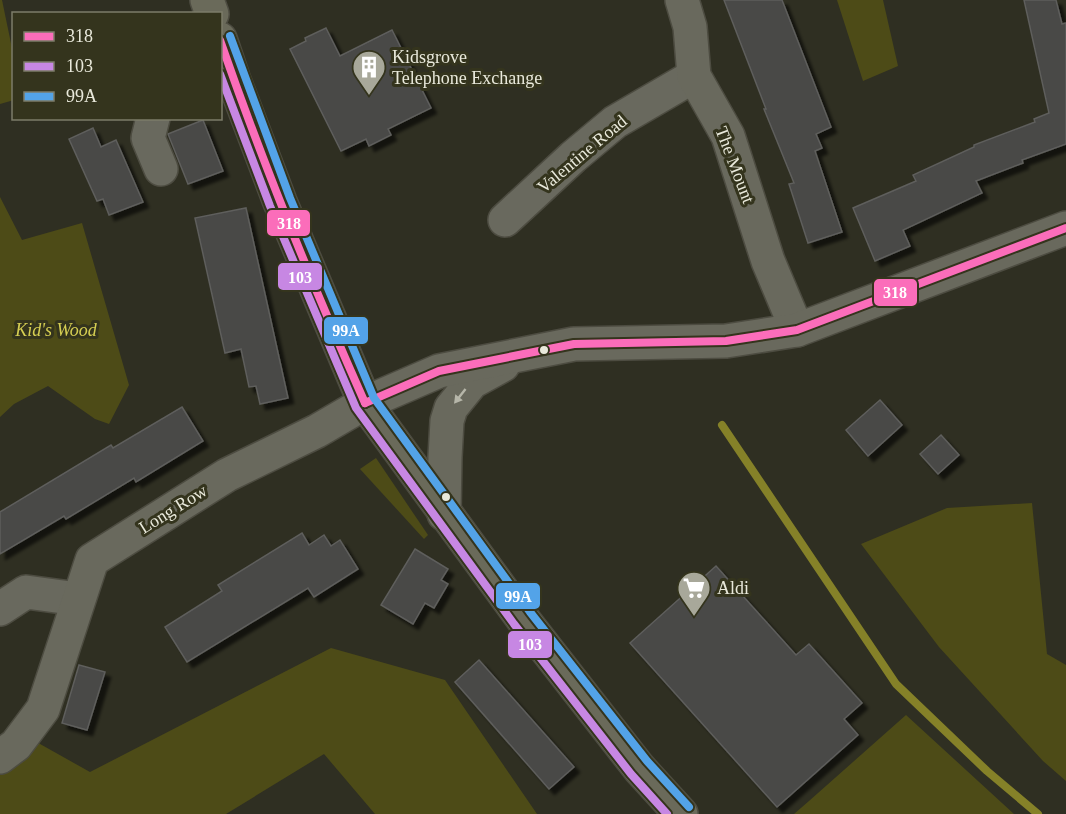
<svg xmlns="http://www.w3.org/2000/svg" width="1066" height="814" font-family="'Times New Roman',serif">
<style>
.green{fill:#4d4b17}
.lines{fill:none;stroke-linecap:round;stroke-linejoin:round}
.stream{stroke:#858128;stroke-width:8}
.building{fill:#484847;stroke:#5e5e5c;stroke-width:1.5;filter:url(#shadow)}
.street-casing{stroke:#4d4c41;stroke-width:36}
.secondary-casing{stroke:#4d4c41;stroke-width:36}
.primary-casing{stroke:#4d4c41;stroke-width:36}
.street{stroke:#69695e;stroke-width:33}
.secondary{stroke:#69695d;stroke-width:33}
.primary{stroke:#6a6a5a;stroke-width:33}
.bus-1-casing{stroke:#34341d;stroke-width:12}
.bus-2-casing{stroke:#34341d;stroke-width:12}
.bus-3-casing{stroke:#34341d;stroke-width:12}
.bus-1{stroke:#fb6dba;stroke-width:8}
.bus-2{stroke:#c787e3;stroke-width:8}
.bus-3{stroke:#53a3e8;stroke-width:8}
.oneway{fill:#b6b6a9}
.bus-dot{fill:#e9e9db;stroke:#34341d;stroke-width:2}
.labels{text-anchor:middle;stroke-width:6;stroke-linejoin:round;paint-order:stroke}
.poi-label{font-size:18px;fill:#e9e9db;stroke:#34341d;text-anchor:start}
.street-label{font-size:18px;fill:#e9e9db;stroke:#34341d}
.park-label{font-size:18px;font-style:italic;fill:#d5ce52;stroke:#34341d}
.line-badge{stroke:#34341d;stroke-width:2}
.badge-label{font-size:16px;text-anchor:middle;font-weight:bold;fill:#fff}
</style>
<defs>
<filter id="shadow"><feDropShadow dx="5.5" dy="5.5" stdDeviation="1.5" flood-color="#0009"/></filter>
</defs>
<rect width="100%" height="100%" fill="#2f2f22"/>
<g class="green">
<polygon points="0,0 2,0 13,53 14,100 0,104"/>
<polygon points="837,0 883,0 898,66 863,81"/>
<polygon points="0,197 22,240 82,223 129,385 109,424 95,419 48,386 14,404 0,417"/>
<polygon points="376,458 428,535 424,539 360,469"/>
<polygon points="1032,503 1047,654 1066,665 1066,781 1043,761 939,647 861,544 947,508"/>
<polygon points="331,648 445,680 537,814 375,814 324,754 226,814 0,814 0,754 24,735 90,772"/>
<polygon points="906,715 1014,814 794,814 809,801"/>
</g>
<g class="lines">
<polyline class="stream" points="722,425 896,684 987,771 1038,814"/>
</g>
<g class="building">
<polygon points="724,0 782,0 831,127 816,134 822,148 815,151 842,232 808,243 789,184 794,183 764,109 766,109"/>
<polygon points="1024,0 1056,0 1062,24 1066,23 1066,144 1022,160 1023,163 976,181 982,193 903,230 910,246 875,261 853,208 916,181 913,175 974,147 974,145 1035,122 1034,119 1049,113"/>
<polygon points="326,28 340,56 392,30 431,108 388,129 391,135 369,146 366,139 341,151 290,49 306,41 305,38"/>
<polygon points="203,120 223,171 188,184 168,134"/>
<polygon points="93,128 101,147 116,140 143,202 109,215 103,199 97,201 69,139"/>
<polygon points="246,208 288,398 260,404 256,386 249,387 241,349 225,353 195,218"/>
<polygon points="880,400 902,425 868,456 846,430"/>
<polygon points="182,407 203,441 136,482 134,478 66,519 64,516 0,554 0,512 111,445 113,448"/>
<polygon points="941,435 959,455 938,474 920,454"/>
<polygon points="302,533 309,545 324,535 331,546 340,540 358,569 314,597 308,588 187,662 165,627 222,591 218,585"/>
<polygon points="415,549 448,569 441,580 448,584 434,608 425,603 413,624 381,605"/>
<polygon points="716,566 796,655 809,644 862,703 844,719 858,735 777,807 630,643"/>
<polygon points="479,660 574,767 549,789 455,682"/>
<polygon points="79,665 105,672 87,730 62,723"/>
</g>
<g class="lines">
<defs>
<g id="street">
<polyline points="153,118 148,138 161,169"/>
<polyline points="505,220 573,157 615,122 694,76"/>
<polyline points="0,609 26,592 78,599"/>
</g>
<g id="secondary">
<polyline points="682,0 690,27 694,76 728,136 768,261 797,330"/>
<polyline points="444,514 445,457 447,421 451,408 472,382 503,365"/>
<polyline points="0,757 16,745 43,709 92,560 227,475 317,431 365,403 439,371 574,344 726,341 797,330 1066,228"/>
</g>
<g id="primary">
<polyline points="207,0 212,14"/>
<polyline points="220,39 233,78 280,202 365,403 522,618 639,768 681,814"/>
</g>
</defs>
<use href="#street" class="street-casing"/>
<use href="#secondary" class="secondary-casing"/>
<use href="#primary" class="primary-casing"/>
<use href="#street" class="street"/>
<use href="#secondary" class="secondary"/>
<use href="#primary" class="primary"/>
<defs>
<g id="bus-1">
<path d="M220,40C263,164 312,284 365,403"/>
<polyline points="365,403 439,371 574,344 726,341 797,330 1066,228"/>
</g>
<polyline id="bus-2" points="220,74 270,206 356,408 514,624 631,774 667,814"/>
<polyline id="bus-3" points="230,36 290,198 374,398 530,612 647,761 689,807"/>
</defs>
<use href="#bus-1" class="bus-1-casing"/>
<use href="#bus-2" class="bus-2-casing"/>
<use href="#bus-3" class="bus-3-casing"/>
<use href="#bus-1" class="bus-1"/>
<use href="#bus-2" class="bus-2"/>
<use href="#bus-3" class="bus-3"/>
</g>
<defs><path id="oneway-solid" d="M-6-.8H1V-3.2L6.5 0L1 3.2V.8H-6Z" transform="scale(1.5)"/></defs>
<use class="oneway" href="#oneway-solid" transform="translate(460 396) rotate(128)"/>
<defs>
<symbol id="building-pin" viewBox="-11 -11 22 30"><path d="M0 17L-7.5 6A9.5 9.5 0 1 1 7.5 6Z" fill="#a8a89a" stroke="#34341d"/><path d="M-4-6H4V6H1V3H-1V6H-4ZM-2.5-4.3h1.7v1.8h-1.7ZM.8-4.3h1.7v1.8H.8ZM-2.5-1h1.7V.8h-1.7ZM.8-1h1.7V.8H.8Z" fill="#fff"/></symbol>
<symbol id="supermarket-pin" viewBox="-11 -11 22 30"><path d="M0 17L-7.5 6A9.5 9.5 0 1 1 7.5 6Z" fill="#a8a89a" stroke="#34341d"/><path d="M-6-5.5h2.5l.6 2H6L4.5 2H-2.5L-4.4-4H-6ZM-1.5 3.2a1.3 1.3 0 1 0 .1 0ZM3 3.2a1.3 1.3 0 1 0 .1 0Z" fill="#fff"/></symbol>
</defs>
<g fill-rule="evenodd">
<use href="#building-pin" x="350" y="48" width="38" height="52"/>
<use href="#supermarket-pin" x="675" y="569" width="38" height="52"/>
</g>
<g class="bus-dot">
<circle cx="544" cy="350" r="5"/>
<circle cx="446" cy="497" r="5"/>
</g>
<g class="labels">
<g class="poi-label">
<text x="392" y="63">Kidsgrove<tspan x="392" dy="21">Telephone Exchange</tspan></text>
<text x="717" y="594">Aldi</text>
</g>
<g class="street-label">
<text transform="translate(582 154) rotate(-40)" y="6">Valentine Road</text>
<text transform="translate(735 165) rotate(69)" y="6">The Mount</text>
<text transform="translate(173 509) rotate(-32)" y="6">Long Row</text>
</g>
<g class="park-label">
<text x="56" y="336">Kid's Wood</text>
</g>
</g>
<g class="line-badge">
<rect x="266" y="209" width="45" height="28" rx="6" fill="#fb6dba"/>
<rect x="277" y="262" width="46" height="29" rx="6" fill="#c787e3"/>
<rect x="873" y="278" width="45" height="29" rx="6" fill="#fb6dba"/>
<rect x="323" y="316" width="46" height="29" rx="6" fill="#53a3e8"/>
<rect x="495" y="582" width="46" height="28" rx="6" fill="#53a3e8"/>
<rect x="507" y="630" width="46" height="29" rx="6" fill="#c787e3"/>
</g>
<g class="badge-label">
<text x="289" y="229">318</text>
<text x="300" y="283">103</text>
<text x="895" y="298">318</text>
<text x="346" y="336">99A</text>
<text x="518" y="602">99A</text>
<text x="530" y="650">103</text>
</g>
<rect x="12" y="12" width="210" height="108" fill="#34341d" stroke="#7c7c69" stroke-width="1.5"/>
<rect x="24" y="32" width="30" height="9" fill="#fb6dba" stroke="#7c7c69" stroke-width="1.5"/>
<text x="66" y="42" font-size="18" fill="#e9e9db">318</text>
<rect x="24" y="62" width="30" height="9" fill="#c787e3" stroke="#7c7c69" stroke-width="1.5"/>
<text x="66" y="72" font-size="18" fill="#e9e9db">103</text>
<rect x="24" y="92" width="30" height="9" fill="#53a3e8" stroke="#7c7c69" stroke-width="1.5"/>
<text x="66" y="102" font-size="18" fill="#e9e9db">99A</text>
</svg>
